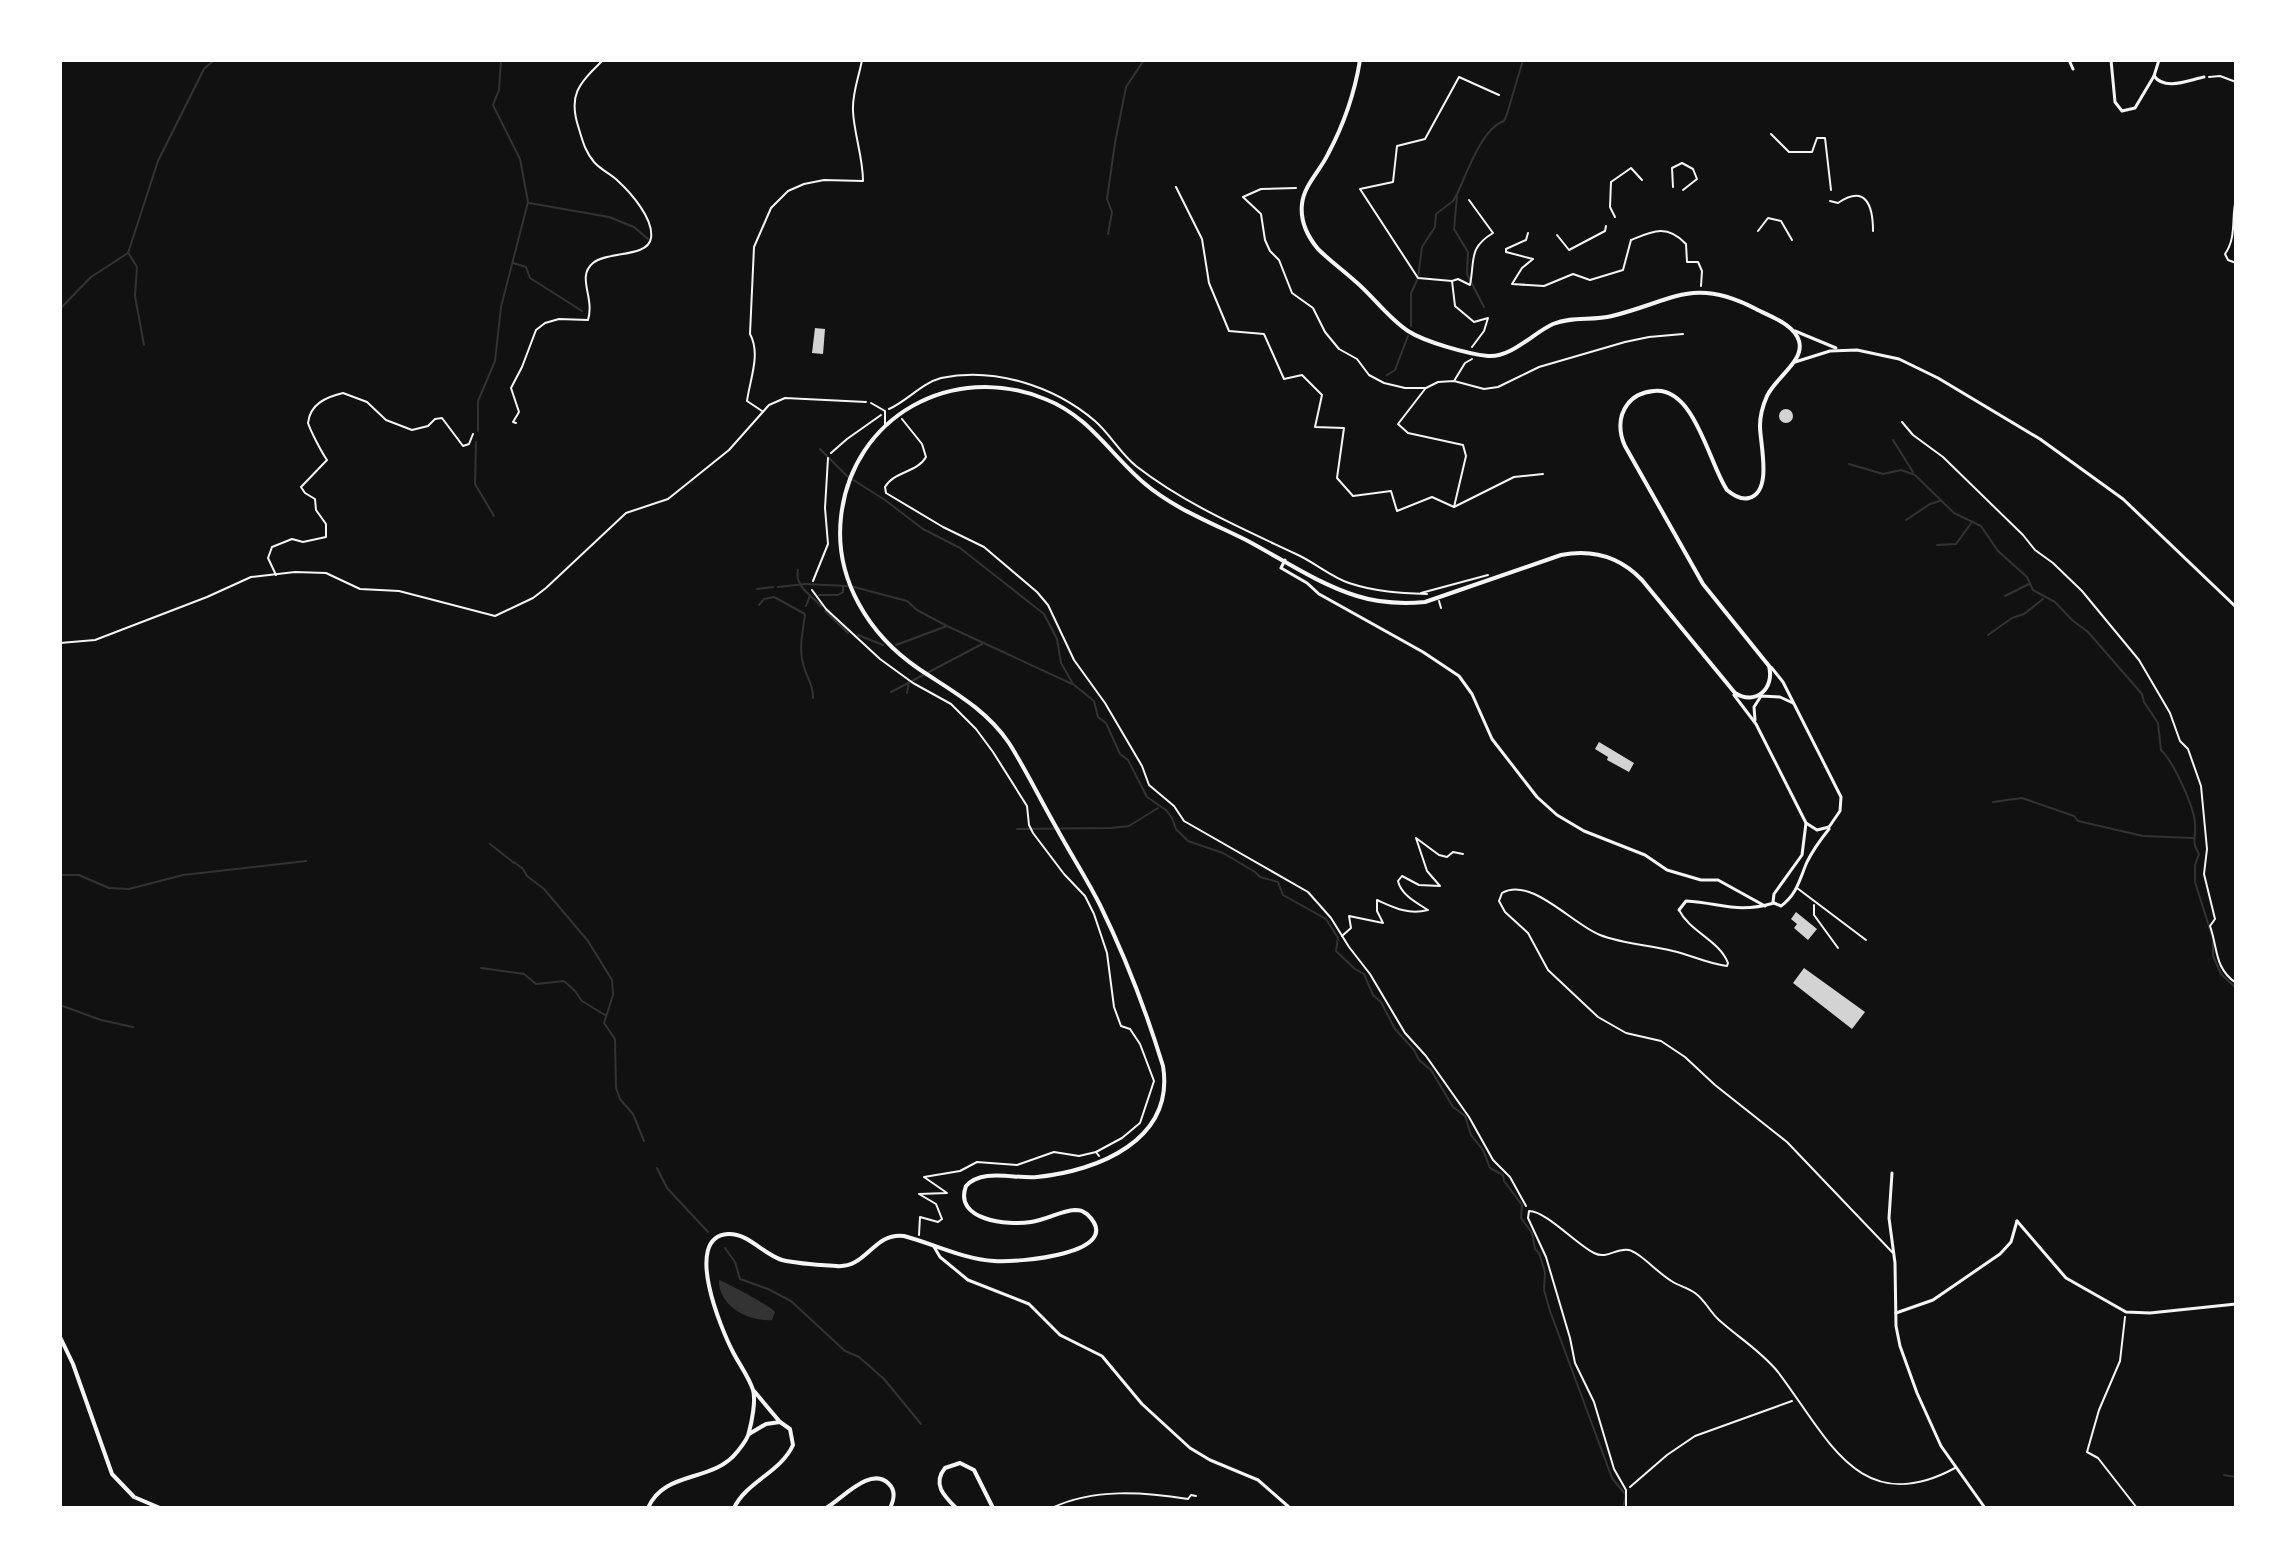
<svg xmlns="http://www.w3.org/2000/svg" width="2296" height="1568" font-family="Rubik,sans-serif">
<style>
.water{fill:#333}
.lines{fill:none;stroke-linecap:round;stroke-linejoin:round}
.stream{stroke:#333;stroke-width:2}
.building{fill:#d3d3d3}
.path{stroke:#f5f5f5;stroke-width:2}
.service{stroke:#f5f5f5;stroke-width:2}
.minor{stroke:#f5f5f5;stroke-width:3}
.tertiary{stroke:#f5f5f5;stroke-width:4}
</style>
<rect width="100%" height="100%" fill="#111"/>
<path class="water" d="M719,1280C724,1281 772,1307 775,1312L772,1320C749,1322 718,1306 719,1280Z"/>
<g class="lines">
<g class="stream">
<polyline points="1457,196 1454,229 1468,252 1467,274 1484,307"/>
<polyline points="529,203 609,217 634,227 648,239"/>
<polyline points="1108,234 1112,212 1107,199 1115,143 1126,87 1144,60"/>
<polyline points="129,254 137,267 135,296 144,345"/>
<polyline points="513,263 526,267 530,278 582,311"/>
<polyline points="60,309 91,277 128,253 158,161 204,69 214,60"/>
<path d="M1411,326V293L1418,278L1422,247L1435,227L1436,214L1453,201L1457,194C1467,173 1482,128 1504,121L1507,114L1523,60"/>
<polyline points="1387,375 1395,370 1408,336"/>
<polyline points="478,431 478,401 495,361 501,307 528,202 520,159 493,105 499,90 501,60"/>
<polyline points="1893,440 1913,472"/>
<polyline points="476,442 475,484 494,516"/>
<polyline points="820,449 847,476 885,500 923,529 960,548 1044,614 1057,639 1061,663 1073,684 1094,701 1098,717 1106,723 1120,754 1128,760 1147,797 1166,810 1172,818 1176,829 1188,841 1223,853 1255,872 1260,877 1278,882 1283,895 1326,919 1338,938 1336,951 1355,969 1364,974 1373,995 1381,1002 1395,1029 1414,1050 1419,1060 1431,1070 1453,1107 1465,1116 1471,1135 1483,1150 1490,1168 1503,1175 1504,1181 1522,1205 1521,1218 1532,1233 1535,1249 1539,1253 1545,1272 1544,1290 1550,1311 1612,1478 1626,1495 1623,1508"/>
<path d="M1849,464L1883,474L1901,470L1915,475L1954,513L1981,526L1998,551L2027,577L2033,590L2055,602L2072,620L2088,632L2142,694L2144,702L2158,723L2161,750C2173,761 2194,806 2195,824C2196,837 2191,842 2199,854L2195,865V882L2213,939V956L2221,974L2236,988"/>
<polyline points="1906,520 1930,504 1940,501"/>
<polyline points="1937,545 1956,544 1972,522"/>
<path d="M798,570C794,586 811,595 821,606"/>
<polyline points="778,587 805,584 847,586"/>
<polyline points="854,587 907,601 917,610 947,626 1072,684"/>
<polyline points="757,589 773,587"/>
<polyline points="819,595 838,595 843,592 843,586"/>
<polyline points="2005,596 2029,584"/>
<path d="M759,605L764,599L774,597L805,614C803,632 798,649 804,667C808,681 813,683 813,698"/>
<polyline points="806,606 810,596"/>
<polyline points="825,611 848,633"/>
<polyline points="858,635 883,645"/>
<polyline points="1988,635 2012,618 2024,614 2043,599"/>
<polyline points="896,645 947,626"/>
<polyline points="891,692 982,644"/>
<polyline points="907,693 909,682"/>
<polyline points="1993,802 2022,798 2074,816 2078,821 2143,836 2193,838"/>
<polyline points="1017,829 1111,828 1129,826 1158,808"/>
<polyline points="490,844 514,863"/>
<polyline points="514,862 523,869 527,876 544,889 588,941 612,980 613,995 604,1023 615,1039 616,1088 620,1099 633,1114 644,1141"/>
<polyline points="60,875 79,875 109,888 129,889 183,875 306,861"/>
<polyline points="481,968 524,974 536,984 564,981 575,991 582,1001 605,1015"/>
<polyline points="60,1005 101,1020 133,1027"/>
<polyline points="657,1168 667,1188 708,1232"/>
<polyline points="725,1248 735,1262 740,1279 768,1289 791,1301 845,1351 859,1357 884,1379 921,1424"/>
<polyline points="2224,1475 2236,1477"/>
</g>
</g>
<g class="building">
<polygon points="815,328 825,329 823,354 812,353"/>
<circle cx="1786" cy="416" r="7"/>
<polygon points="1599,742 1634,763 1629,772 1607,760 1608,757 1595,749"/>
<polygon points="1796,912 1817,929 1808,940 1794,928 1797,924 1791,919"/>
<polygon points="1804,968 1865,1012 1852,1029 1793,983"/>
</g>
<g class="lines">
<g class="path">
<polyline points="2209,77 2220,76 2236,82"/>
<polyline points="1771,134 1789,152 1812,152 1817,138 1825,138 1831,190"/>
<polyline points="1176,187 1202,239 1209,283 1229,331 1264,334 1284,379 1302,375 1322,395 1315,427 1344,428 1337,478 1353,496 1391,491 1397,511 1432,497 1454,507 1514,477 1543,474"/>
<polyline points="1673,187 1672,168 1682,163 1693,169 1697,179 1683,190"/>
<polyline points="1296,188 1261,189 1243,197 1261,214 1265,240 1270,251 1279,260 1292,293 1313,308 1325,332 1339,349 1357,359 1369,375 1384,383 1405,388 1426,388 1438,382 1454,381 1484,389 1498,387 1539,367 1625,342 1649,337 1683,334"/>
<path d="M2236,199C2231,218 2237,237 2225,254L2228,260L2236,263"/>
<path d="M1469,200L1493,233C1468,248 1475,260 1470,285L1458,279L1452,281L1455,306L1474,322L1488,318L1484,331L1472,347"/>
<path d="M1830,201L1838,203C1866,184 1873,206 1873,231"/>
<polyline points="1615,217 1610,207 1611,182 1631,168 1642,180"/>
<polyline points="1758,231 1768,218 1781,221 1792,240"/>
<path d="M1528,233L1526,240L1506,249V252L1533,259L1522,268L1512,284L1544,286L1573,274L1590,280L1623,270L1631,240C1653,231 1667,224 1686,244L1687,262H1698L1702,271L1701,286"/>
<polyline points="1557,235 1569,250 1605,231 1606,226"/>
<polyline points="1452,281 1418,278 1360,189 1393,182 1397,146 1425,139 1459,77 1499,95"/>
<polyline points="1454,381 1465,363 1472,359"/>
<polyline points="1425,389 1398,424 1408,433 1463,445 1466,456 1454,507"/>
<path d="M889,409C907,401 922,383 941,378C995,367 1054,386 1095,421C1110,434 1120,453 1136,466C1185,504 1241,528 1296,554C1314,562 1331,577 1349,583C1376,592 1400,593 1427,594"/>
<path d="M762,411L747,401C750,379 761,354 750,334L754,247L771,208L788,191L804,184L824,180L863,181C863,157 854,134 853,111C852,93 859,77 862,60"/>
<path d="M902,419L922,444L926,457C917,473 894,471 885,487L886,493L943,527L984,547L1037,592L1048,605L1074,660L1105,703L1142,766L1149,785L1174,806L1184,821L1308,892L1331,918L1349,947L1370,974L1405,1033L1426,1056L1469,1117L1493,1160L1510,1177L1526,1206"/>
<path d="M1902,422L1913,435L1943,457L2023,535L2035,550L2053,563L2082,591L2139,660L2170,713L2180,741L2188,749L2201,786L2207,849L2204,874L2215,919L2210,926C2218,948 2214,968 2236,983"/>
<path d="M516,423L513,422L519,412L511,388L522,367L536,330L545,323L559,319L588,320C595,297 576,277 593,263C607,251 648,258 651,238C654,219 631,193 618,181C611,174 601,170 594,162C585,151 583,142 579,129C567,94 580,83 603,60"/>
<polyline points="831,453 847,439 881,415"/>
<path d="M276,575L268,558L272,547L292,539L303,542L326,537V524L316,510L315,499L305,493L301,487L327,460C322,453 311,432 308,423C310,404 326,397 343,393L367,402L386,420L412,430L428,426L435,419L442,418L463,446L469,444L473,434"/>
<polyline points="813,581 828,544 825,508 828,458"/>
<polyline points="812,590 826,609 880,659 913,683 951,704 976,729 993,752 1027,806 1029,825 1033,833 1064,874 1085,896 1094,914 1107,953 1114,1007 1121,1026 1130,1029 1140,1044 1154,1081 1140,1123 1122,1138 1096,1152"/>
<polyline points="1421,593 1488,575"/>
<polyline points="1439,601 1441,608"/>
<polyline points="60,643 95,640 207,597 251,577 295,572 326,573 360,589 399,591 495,616 533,598 546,588 626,513 668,499 729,450 769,405 785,398 866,402"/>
<path d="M1342,936L1351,928L1349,916L1383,923L1377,911V900C1395,908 1408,915 1428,910C1417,903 1401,895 1398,881L1402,876L1419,885L1440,886L1427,871L1416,838L1439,855L1447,857L1453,852L1463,854"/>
<polyline points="919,1235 920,1217 938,1222 942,1219 936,1204 919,1194 947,1193 924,1177 960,1171 977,1162 1017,1165 1054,1152 1079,1156 1096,1152 1099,1156"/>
<polyline points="2125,1317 2120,1361 2099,1410 2087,1452 2098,1458 2137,1508"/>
<polyline points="1630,1487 1667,1455 1695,1436 1792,1401"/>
<path d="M1052,1508C1093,1488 1144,1492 1188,1499L1191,1495L1196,1496"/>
</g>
<g class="service">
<polyline points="871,403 885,411 885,425"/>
<polyline points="1797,888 1866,940"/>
<polyline points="1814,905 1814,915 1838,948"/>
<path d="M1679,910C1690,932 1719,940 1728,963L1727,966C1709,964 1691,955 1673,951C1649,945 1623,944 1600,935C1572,924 1531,876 1502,893L1499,901L1505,912L1528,933L1548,970L1598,1017L1626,1033L1661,1041L1685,1057L1715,1085L1787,1142L1893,1253"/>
<path d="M1626,1508V1490L1614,1469L1594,1402L1575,1363L1570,1338L1546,1257L1528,1218L1529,1211C1546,1211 1576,1244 1594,1253C1608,1260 1616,1247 1629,1250C1633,1251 1637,1254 1640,1256C1651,1264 1661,1275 1673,1282C1680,1286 1688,1288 1695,1293C1705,1300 1710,1312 1719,1320C1739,1338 1761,1351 1778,1372C1827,1436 1859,1520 1955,1468"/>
</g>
<g class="minor">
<polyline points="2069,60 2073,69"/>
<polyline points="2111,60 2115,102 2122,111 2135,108 2154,76 2159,60"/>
<path d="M2154,76C2165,91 2189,80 2204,77"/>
<polyline points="1795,331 1836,348"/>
<polyline points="1795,362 1830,351 1857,350 1899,359 1938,378 2040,439 2123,499 2236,607"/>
<polyline points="1285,560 1281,568 1307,583 1319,594 1423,652 1459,676 1472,694 1492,739 1537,797 1557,815 1584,831 1645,855 1667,870 1701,880 1718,880 1765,906"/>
<polyline points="1734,695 1756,724 1806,823 1817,830 1829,827 1840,811 1841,797 1783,682 1771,667"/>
<polyline points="1755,720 1754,707 1761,696 1780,697 1793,703"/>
<polyline points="1773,902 1774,894 1802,855 1806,823"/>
<path d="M1774,903L1781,906C1797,895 1800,878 1807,862C1813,850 1821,839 1829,829"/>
<path d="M1679,910L1686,901C1722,903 1736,914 1774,903"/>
<polyline points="1892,1173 1889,1218 1895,1263 1896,1326 1900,1346 1917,1393 1941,1446 1985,1508"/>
<polyline points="2017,1221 2066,1278 2126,1312 2150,1313 2236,1304"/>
<polyline points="933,1245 940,1257 968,1280 1029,1304 1060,1335 1102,1356 1142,1404 1190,1448 1210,1460 1258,1480 1290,1508"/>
<polyline points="1896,1313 1933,1300 2000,1254 2011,1242 2017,1221"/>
</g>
<g class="tertiary">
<polyline points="60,1337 73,1364 112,1474 134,1497 160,1508"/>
<polyline points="749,1434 766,1424 780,1422"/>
<path d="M648,1508C664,1470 713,1483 737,1452C742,1446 748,1439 749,1432C752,1421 756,1400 753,1390C749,1377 739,1364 733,1352C722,1331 682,1237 728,1234C748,1233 763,1254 782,1260C799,1264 819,1265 836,1266C867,1269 873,1232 904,1236C934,1244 963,1259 994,1261C1015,1263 1129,1254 1087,1214C1082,1211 1081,1210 1075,1210C1060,1211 1046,1220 1031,1222C1008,1226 953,1220 966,1186C982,1168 1014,1179 1037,1177C1098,1171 1175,1140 1163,1066C1147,1014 1124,954 1100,905C1087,879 1070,853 1056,827C1040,799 1026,770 1009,743C986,709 952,691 919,669C869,635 834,579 841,517C852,416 953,361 1045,399C1089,416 1110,454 1144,483C1173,508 1212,523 1246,540C1282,559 1318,584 1357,596C1379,603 1402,604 1425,602L1561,555C1592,549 1620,557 1642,580L1735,693C1755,706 1775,689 1769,666L1703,584L1625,446C1619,433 1618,417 1627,405C1633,396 1643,392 1654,391C1695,387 1709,464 1727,490C1734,496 1741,500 1749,498C1773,492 1760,444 1760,426C1760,416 1763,405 1767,396C1775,378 1805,361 1799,341C1794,324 1771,317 1756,309C1693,276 1673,301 1612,316C1592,321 1572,316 1553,324C1533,333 1511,358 1488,356C1468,354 1425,342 1408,331C1388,318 1373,296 1355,281C1343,270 1330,261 1318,249C1308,237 1300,221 1302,204C1304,185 1320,171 1328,154C1343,126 1355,91 1360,60"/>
<path d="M734,1508C746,1482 781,1472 793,1445L790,1429L780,1422L754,1391"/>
<path d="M826,1508C842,1499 871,1465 889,1484C896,1491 894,1500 890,1508"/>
<path d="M956,1508C944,1496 932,1484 945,1468L960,1463L974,1470L993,1508"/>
</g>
</g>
<rect width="2296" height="1568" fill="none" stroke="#ffffff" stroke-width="124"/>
</svg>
